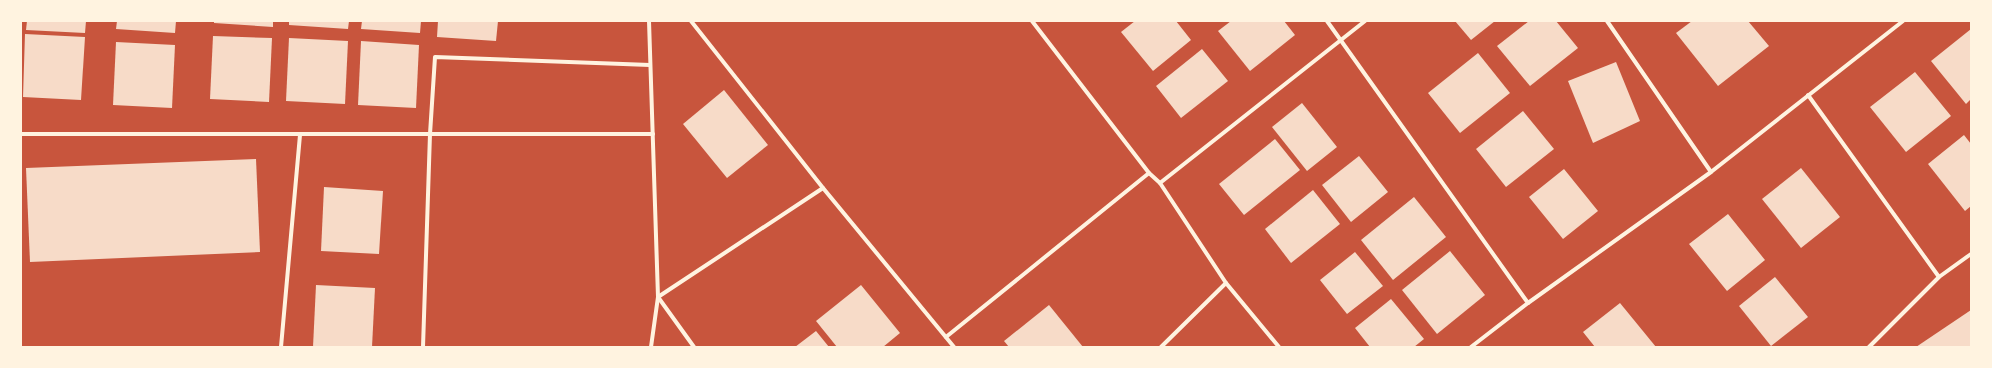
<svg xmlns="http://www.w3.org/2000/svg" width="1992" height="368" font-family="Lato,sans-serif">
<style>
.building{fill:#f7dbc8}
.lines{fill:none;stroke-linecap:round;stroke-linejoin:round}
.minor{stroke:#fff3e0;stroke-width:4}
</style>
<rect width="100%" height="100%" fill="#c8553d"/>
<g class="building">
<polygon points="27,21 86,21 85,33 26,30"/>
<polygon points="117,21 176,21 175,33 116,29"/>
<polygon points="214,21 273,21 273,27 214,23"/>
<polygon points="289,21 349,21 348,29 289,25"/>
<polygon points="362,21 421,21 420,33 361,29"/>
<polygon points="438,21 498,21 496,41 437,37"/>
<polygon points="1135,21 1176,21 1191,40 1153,71 1121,32"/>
<polygon points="1231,21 1284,21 1295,35 1250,71 1218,31"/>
<polygon points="1455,21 1495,21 1471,40"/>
<polygon points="1529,21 1556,21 1578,48 1530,86 1497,46"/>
<polygon points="1692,21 1748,21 1769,46 1718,86 1676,33"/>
<polygon points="1971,29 1971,99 1966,104 1931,61"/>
<polygon points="25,34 85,37 81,100 23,97"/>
<polygon points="213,36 272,38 269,102 210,99"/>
<polygon points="289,38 348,41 345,104 286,101"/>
<polygon points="361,41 419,45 416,108 358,105"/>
<polygon points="116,42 175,45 172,108 113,105"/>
<polygon points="1202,49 1228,81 1181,118 1156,86"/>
<polygon points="1478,53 1510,93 1460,133 1428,93"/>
<polygon points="1616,62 1640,121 1593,143 1568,81"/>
<polygon points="1915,72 1951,116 1906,152 1870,107"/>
<polygon points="724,90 768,145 727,178 683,124"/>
<polygon points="1302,103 1337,147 1307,171 1272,127"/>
<polygon points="1523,111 1554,149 1506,187 1476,149"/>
<polygon points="1964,135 1971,144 1971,206 1965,211 1928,164"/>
<polygon points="1275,139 1300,170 1244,215 1219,184"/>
<polygon points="1359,156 1388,192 1351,222 1322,185"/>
<polygon points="256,159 260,252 30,262 26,168"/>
<polygon points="1801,168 1840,217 1801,248 1762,199"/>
<polygon points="1564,169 1598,211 1563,239 1529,197"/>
<polygon points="324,187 383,191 379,254 321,251"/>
<polygon points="1313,190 1340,224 1291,263 1265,229"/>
<polygon points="1414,197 1446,237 1393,280 1361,240"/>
<polygon points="1728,214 1765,260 1727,291 1689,244"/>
<polygon points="1450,251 1485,295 1437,334 1402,290"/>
<polygon points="1355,252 1383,286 1347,314 1320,280"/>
<polygon points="1775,277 1808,317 1771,346 1739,306"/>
<polygon points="316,285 375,288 372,347 313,347"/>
<polygon points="861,285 900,333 883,347 837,347 816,321"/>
<polygon points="1391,299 1424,339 1414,347 1370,347 1355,328"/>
<polygon points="1620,303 1656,347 1595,347 1583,332"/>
<polygon points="1049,305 1083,347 1009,347 1004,341"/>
<polygon points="1971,310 1971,347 1916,347"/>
<polygon points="816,331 829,347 795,347"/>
</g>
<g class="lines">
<g class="minor">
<polyline points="649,21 658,297 651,347"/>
<polyline points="691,21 823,188 954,347"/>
<polyline points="1032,21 1149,173 1160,183 1226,283 1279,347"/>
<polyline points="1327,21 1528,303"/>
<polyline points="1607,21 1711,172"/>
<polyline points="1808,95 1939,277"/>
<polyline points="21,134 653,134"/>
<polyline points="1160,183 1365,21"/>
<polyline points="946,337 1149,173"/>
<polyline points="281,347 300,135"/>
<polyline points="423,347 430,134 435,57 650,65"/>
<polyline points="694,347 658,297 823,188"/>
<polyline points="1161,347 1226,283"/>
<polyline points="1471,347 1528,303 1711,172 1903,21"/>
<polyline points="1869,347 1939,277 1971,254"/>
</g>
</g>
<rect width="1992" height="368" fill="none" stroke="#fff3e0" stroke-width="44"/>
</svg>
